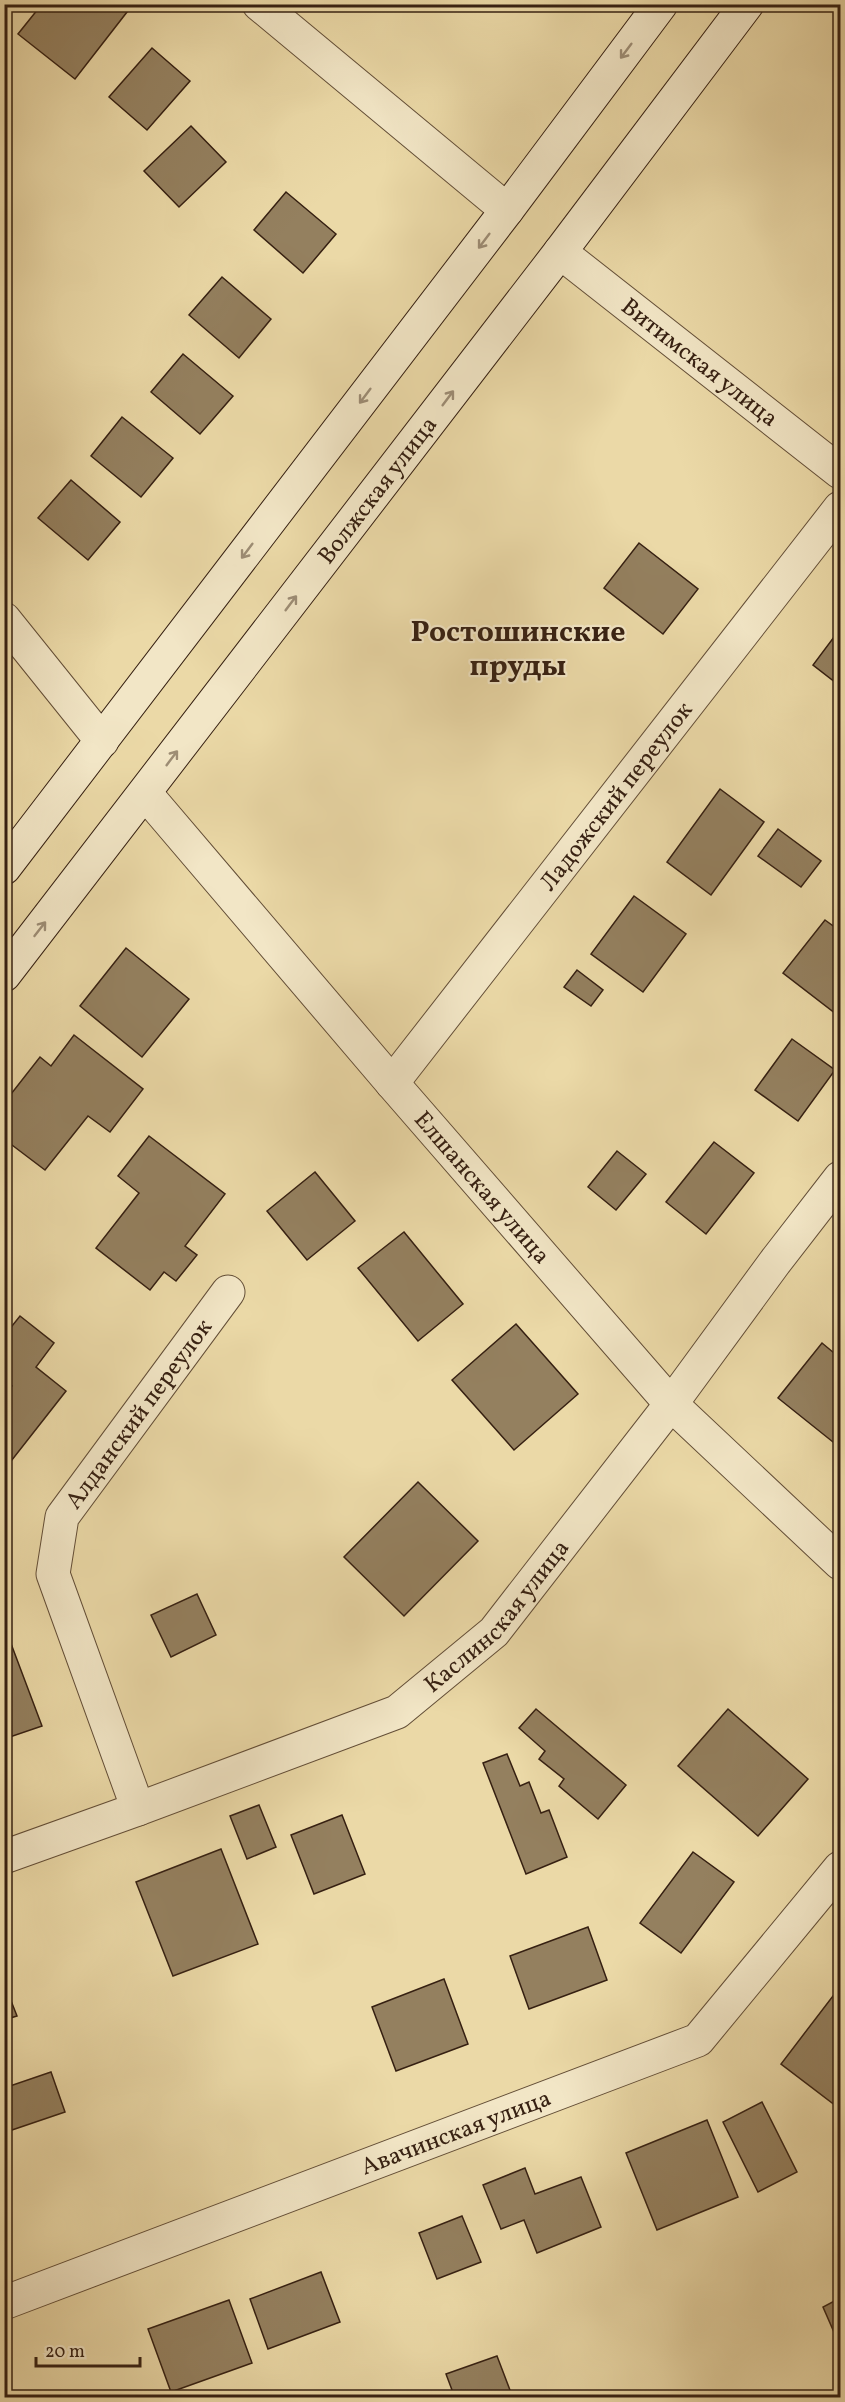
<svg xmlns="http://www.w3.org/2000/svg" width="845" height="2402" font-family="Vollkorn,serif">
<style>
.building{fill:#94805f;stroke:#362012;stroke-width:1.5}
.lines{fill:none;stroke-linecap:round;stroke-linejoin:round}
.street-casing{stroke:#634e37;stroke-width:35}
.secondary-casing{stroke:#362012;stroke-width:35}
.street{stroke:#f2e6c6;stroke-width:33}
.secondary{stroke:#f2e6c6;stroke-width:33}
.oneway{stroke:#9d8d75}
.labels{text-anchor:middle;stroke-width:4.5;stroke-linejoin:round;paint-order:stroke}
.street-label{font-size:24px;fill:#362012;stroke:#f2e6c6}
.district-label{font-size:30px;font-weight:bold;fill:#362012;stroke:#f2e6c6}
</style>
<rect width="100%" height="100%" fill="#ebd9a7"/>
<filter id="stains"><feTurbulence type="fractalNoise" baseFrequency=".00333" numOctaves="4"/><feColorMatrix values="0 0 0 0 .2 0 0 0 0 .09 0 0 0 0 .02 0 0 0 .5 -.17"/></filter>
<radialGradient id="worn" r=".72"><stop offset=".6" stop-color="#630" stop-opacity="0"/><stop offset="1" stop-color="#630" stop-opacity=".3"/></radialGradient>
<g class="building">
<polygon points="42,4 117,4 127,12 75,79 18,34"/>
<polygon points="152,48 190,81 147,130 109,97"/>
<polygon points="191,126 226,162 179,207 144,171"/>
<polygon points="286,192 336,234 303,273 254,230"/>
<polygon points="222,277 271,319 239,358 189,315"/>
<polygon points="183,354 233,396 200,434 151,392"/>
<polygon points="4,376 11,383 4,388"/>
<polygon points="122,417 173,458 141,497 91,456"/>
<polygon points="71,480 120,522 88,560 38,518"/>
<polygon points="639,543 698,589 663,634 604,588"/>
<polygon points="840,629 840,686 813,665"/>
<polygon points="720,789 764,822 711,895 667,862"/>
<polygon points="778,829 821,861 801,887 758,856"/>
<polygon points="634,896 686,934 643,992 591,954"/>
<polygon points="825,920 840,931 840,1017 783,973"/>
<polygon points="126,948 189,999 142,1057 80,1006"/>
<polygon points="577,970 603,990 591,1006 564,987"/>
<polygon points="74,1035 143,1089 110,1132 88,1116 45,1170 4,1139 4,1103 40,1057 51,1066"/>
<polygon points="792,1039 835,1070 798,1121 755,1090"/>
<polygon points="149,1136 225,1194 185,1246 197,1255 176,1281 164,1272 150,1290 96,1248 139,1193 118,1176"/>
<polygon points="714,1142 754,1173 706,1234 666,1202"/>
<polygon points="617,1151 646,1174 616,1210 588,1187"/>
<polygon points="315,1172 355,1221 307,1260 267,1211"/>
<polygon points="404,1232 463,1304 418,1341 358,1268"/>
<polygon points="20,1316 54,1343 36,1367 66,1391 8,1465 4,1462 4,1396 12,1386 4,1380 4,1336"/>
<polygon points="516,1324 578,1394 514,1450 452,1380"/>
<polygon points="822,1343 840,1358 840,1443 838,1446 778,1398"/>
<polygon points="418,1482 478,1541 404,1616 344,1557"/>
<polygon points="197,1594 216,1635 171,1657 151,1615"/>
<polygon points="10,1641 42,1726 4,1739 4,1643"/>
<polygon points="536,1709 626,1785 598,1819 559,1786 564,1779 539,1759 545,1751 519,1728"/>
<polygon points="728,1709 808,1779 758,1836 678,1766"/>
<polygon points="507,1754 520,1786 529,1782 541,1813 549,1810 567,1857 526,1874 483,1763"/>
<polygon points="259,1805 276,1847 247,1859 230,1816"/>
<polygon points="342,1815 365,1874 314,1894 291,1835"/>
<polygon points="221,1849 258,1944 173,1976 136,1882"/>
<polygon points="693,1852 734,1882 681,1953 640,1923"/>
<polygon points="588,1927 607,1980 529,2009 510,1956"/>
<polygon points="444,1979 468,2044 396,2071 372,2007"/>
<polygon points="4,1983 17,2016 4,2020"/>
<polygon points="836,1992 840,1995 840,2109 781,2064"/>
<polygon points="51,2072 65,2112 9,2131 4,2119 4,2088"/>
<polygon points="762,2102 797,2172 758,2192 723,2122"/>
<polygon points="707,2120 738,2197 657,2230 626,2153"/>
<polygon points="525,2168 535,2194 581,2177 601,2227 537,2253 524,2220 501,2229 483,2185"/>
<polygon points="462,2216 481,2262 437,2279 419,2233"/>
<polygon points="321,2272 340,2322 268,2349 250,2299"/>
<polygon points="840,2298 840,2346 823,2307"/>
<polygon points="229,2300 252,2363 171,2392 148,2329"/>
<polygon points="497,2356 513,2398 455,2398 446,2374"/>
</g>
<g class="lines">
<defs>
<g id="street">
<polyline points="259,4 507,210"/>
<path id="s1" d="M560,252L840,472"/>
<polyline points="4,619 102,741"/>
<path id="s2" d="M145,793L392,1083L671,1404L840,1563"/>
<path id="s3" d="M392,1083L840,508"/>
<path id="s4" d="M138,1809L53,1574L62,1517L228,1292"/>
<path id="s5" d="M4,1857L138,1809L397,1712L494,1632L671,1404L775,1262L840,1178"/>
<path id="s6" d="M4,2303L698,2040L840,1868"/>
</g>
<g id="secondary">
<polyline points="4,868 507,210 661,4"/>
<path id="s7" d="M4,975L560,252L747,4"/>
</g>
</defs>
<use href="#street" class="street-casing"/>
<use href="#secondary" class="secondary-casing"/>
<use href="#street" class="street"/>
<use href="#secondary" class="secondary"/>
</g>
<defs><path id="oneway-shaft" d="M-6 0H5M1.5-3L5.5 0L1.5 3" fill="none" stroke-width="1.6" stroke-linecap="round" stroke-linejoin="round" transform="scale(1.5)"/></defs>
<g class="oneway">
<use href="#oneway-shaft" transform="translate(626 51) rotate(127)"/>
<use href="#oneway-shaft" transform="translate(484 241) rotate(127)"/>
<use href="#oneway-shaft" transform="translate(365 396) rotate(127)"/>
<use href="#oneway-shaft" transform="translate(448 398) rotate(-53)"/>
<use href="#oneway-shaft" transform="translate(247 551) rotate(127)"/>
<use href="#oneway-shaft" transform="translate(291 603) rotate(-53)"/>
<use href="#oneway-shaft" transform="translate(172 758) rotate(-53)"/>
<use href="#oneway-shaft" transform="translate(40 929) rotate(-52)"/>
</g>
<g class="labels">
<g class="street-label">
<text dy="8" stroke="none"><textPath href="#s1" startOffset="178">Витимская улица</textPath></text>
<text dy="8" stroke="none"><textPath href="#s7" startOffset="612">Волжская улица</textPath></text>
<text dy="8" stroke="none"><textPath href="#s3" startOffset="364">Ладожский переулок</textPath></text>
<text dy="8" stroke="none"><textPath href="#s2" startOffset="519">Елшанская улица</textPath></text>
<text dy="8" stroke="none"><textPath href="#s4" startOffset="436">Алданский переулок</textPath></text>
<text dy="8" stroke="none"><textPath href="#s5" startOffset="558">Каслинская улица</textPath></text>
<text dy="8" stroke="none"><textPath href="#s6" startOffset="483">Авачинская улица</textPath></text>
</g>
<g class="district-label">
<text x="518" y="641">Ростошинские<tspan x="518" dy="34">пруды</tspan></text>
</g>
</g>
<rect width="845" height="2402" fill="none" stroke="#ebd9a7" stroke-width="24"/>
<rect x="6" y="6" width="833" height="2390" fill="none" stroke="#362012" stroke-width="3"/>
<rect x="12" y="12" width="821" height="2378" fill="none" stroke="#362012" stroke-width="1.5"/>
<path d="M36 2357v9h104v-9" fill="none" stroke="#362012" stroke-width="3"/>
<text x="45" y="2357" font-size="18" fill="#362012" stroke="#f2e6c6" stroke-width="4.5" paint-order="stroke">20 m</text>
<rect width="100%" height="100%" filter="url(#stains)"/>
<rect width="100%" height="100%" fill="url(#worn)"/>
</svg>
